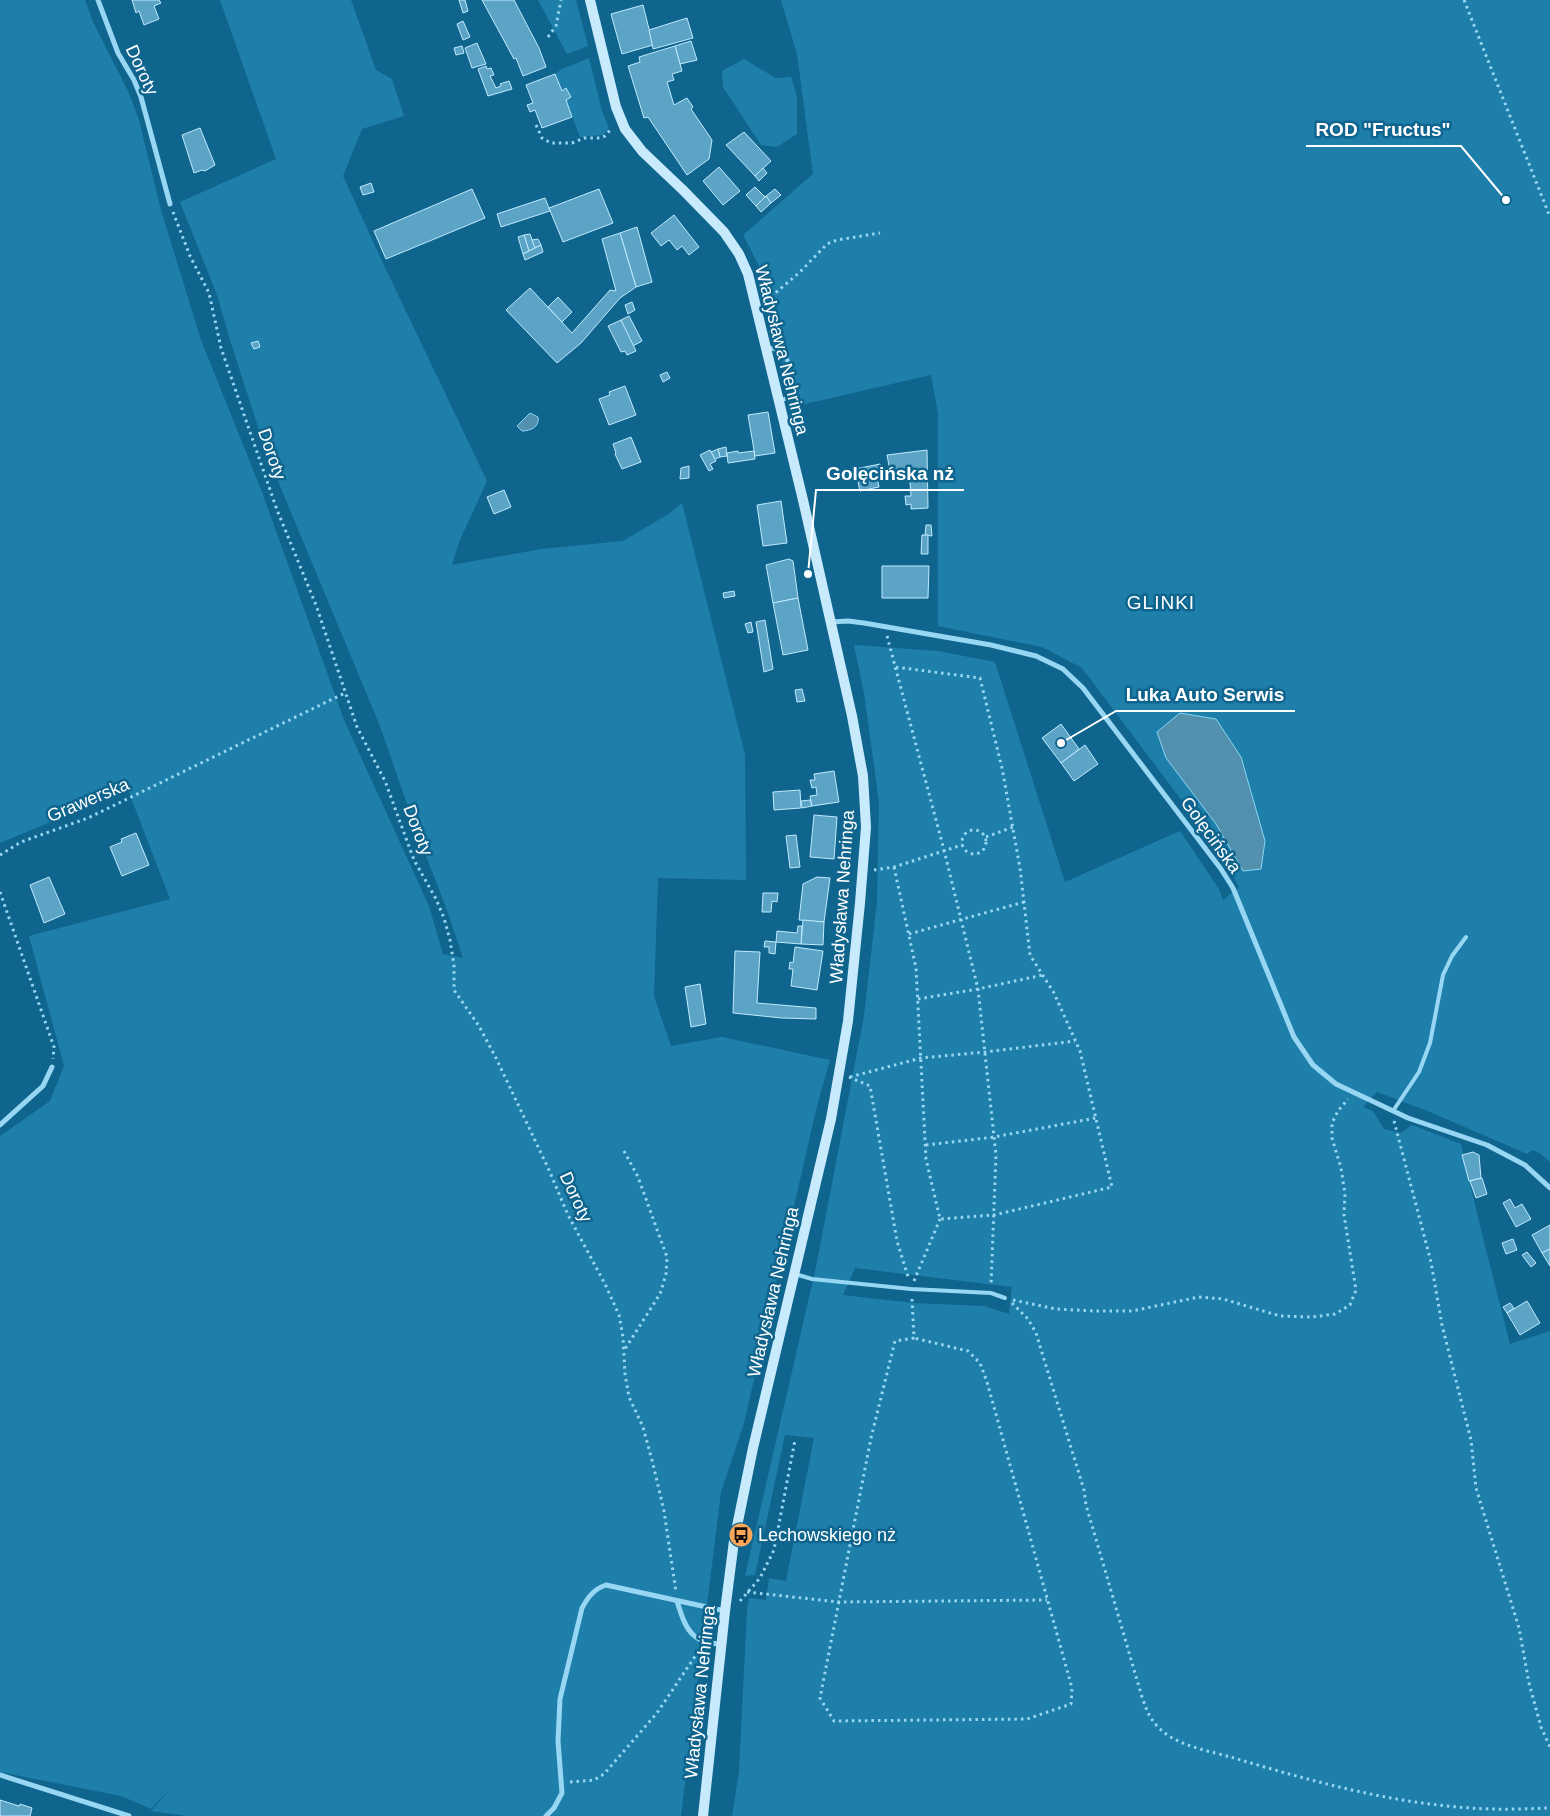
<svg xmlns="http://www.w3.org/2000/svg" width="1550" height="1816" font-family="Helvetica,sans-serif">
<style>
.green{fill:#1e7fab;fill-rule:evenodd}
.water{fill:#5290ad;stroke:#89d6f6}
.building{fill:#5ca4c5;stroke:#bfeafd}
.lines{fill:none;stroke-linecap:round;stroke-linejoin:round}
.path{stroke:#98d7f3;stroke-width:3;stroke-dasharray:2.5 4;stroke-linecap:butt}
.lane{stroke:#98d7f3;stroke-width:4}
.street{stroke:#98d7f3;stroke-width:5}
.secondary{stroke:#c7ebfd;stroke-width:10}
.labels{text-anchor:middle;stroke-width:5;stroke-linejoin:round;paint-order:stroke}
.street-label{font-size:18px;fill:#fff;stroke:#10658e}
.poi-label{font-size:18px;fill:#fff;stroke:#10658e;text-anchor:start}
.neighbourhood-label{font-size:19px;letter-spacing:1px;fill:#fff;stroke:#10658e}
.leader{fill:none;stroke:#fff;stroke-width:2}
.callout-dot{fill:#fff;stroke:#10658e;stroke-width:2}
.callout-label{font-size:19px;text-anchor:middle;font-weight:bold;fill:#fff;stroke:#10658e;stroke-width:5;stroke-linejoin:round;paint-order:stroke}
</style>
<rect width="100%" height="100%" fill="#10658e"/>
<g class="green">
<polygon points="0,0 85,0 93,22 128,91 139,120 161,210 201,340 262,492 344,720 429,906 443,954 463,958 447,910 417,833 380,726 267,455 230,340 217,295 180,202 276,159 220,0 351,0 376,70 392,79 404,116 362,129 343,176 382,261 487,481 459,542 452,565 541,549 623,541 670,513 682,503 745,755 746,880 658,878 654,996 671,1046 722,1037 830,1060 817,1106 744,1423 721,1492 681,1816 187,1816 151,1811 173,1786 151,1809 121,1796 0,1772 0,1136 50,1101 64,1066 29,936 170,899 128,790 0,843"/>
<polygon points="538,0 576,0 588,46 567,54"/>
<path d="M781,0H1550V1162L1541,1154L1533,1150L1527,1154L1430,1112L1377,1092L1363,1107L1373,1111L1384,1129L1401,1133L1412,1125L1461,1144L1481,1230L1510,1344L1550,1331V1816H732L739,1771L747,1610L749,1598L766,1600L769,1578L786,1581L814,1438L785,1435L755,1575L745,1576L816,1267L864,1016L877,902L879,803L864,693L854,645L938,651L995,662L1065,882L1180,831L1219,889L1223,900L1239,887L1216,846L1082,668L1042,647L938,626V414L931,375L792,407L762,272L743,235L813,174L797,54ZM855,1268L1012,1287L1009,1314L984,1306L913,1303L843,1295Z"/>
<polygon points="589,58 602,111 609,128 603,135 580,137 566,100 570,97 566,89 562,91 555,74 562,69"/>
<polygon points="744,59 776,78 791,77 797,97 797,134 777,147 761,145 723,87 722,71"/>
</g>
<g class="water">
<path d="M530,413L538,417C540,427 530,431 522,431L517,426Z"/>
<polygon points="1180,713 1216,719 1241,757 1265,841 1261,869 1243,871 1216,824 1166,758 1157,732"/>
</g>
<g class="building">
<polygon points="132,0 159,0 161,3 154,6 159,19 144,25 139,11 136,13"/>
<polygon points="459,0 465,0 468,11 463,13"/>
<polygon points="482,0 514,0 539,48 546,67 523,76 516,58 514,59"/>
<polygon points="643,5 653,45 622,54 611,14"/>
<polygon points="687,18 693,38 653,49 649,30"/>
<polygon points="463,21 470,37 463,40 457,24"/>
<polygon points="691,41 697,60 680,64 675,46"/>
<polygon points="477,43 486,64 472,68 465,48"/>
<polygon points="462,46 464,53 456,55 454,48"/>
<polygon points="675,46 682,71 672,74 674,80 667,82 674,105 687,98 693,107 691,109 712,140 709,159 687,175 648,117 644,118 628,66 640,62 639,57"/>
<polygon points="486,66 487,69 491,68 494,75 490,76 496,88 501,86 500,84 509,81 512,89 488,96 478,69"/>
<polygon points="555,74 562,91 566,88 571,97 566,100 572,117 542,128 535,110 530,112 527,105 533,103 526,85"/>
<polygon points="200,128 215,165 205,171 202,170 194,173 182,135"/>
<polygon points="744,132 771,161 755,176 726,145"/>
<polygon points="719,167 740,191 723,205 703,181"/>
<polygon points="763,168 767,173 759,181 755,176"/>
<polygon points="371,183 374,192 363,195 360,187"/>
<polygon points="755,187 765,197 756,206 746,195"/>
<polygon points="472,189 485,218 386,259 374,231"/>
<polygon points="599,189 613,223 563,242 549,208"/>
<polygon points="775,189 781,195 771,203 766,196"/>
<polygon points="766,196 771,203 761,212 756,206"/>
<polygon points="545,198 550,211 501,227 497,214"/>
<polygon points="674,215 699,247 689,255 682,246 677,250 669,240 661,246 651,233"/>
<polygon points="637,227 652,282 636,287 620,233"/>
<polygon points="620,233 636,287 620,298 581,343 557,363 506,310 530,288 572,333 610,290 616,291 602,239"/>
<polygon points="530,234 535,248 529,251 524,235"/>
<polygon points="524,235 529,251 523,254 518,237"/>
<polygon points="538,239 541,245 535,248 532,240"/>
<polygon points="541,245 543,252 525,260 523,254"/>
<polygon points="558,297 572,312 562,322 548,307"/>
<polygon points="632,302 635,310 628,314 625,305"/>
<polygon points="629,316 642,341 633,346 621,320"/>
<polygon points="621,320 636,351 627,355 625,351 621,352 608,326"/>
<polygon points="258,341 260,347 254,349 251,343"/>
<polygon points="667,372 670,378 663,382 660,375"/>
<polygon points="625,386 636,415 609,425 599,399 610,395 609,392"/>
<polygon points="768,412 775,453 755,456 748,415"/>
<polygon points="631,437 641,462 622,469 615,454 616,453 613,444"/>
<polygon points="726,447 727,456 720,457 718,449"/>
<polygon points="718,449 720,457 715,459 711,452"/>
<polygon points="710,450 716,461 710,464 713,469 709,471 700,455"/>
<polygon points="927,450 928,508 911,509 911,504 906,505 905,496 911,496 909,469 890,471 887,455"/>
<polygon points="738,451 738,453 754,451 755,459 728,463 727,453"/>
<polygon points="880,464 882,476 877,477 879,487 860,491 855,469"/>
<polygon points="689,466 689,478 680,479 681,468"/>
<polygon points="504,490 511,507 494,514 487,497"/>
<polygon points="781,501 787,543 763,546 757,505"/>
<polygon points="926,525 931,525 932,536 925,535"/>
<polygon points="922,535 928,535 928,554 921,554"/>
<polygon points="789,559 793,561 798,598 773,603 766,565"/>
<polygon points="882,566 929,566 928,598 882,598"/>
<polygon points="734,591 735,596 724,598 723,593"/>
<polygon points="798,598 808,650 783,655 773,603"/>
<polygon points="765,620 773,669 764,672 756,622"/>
<polygon points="751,622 753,632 748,633 745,624"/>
<polygon points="802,689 805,701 797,702 795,690"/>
<polygon points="1061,724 1079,749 1061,763 1042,738"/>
<polygon points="1085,745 1098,764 1074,781 1061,763"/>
<polygon points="834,771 839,802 812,806 810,796 817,795 816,787 812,788 810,780 815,780 814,774"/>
<polygon points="800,790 801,808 774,810 773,792"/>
<polygon points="810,800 812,806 802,808 801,801"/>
<polygon points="814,815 837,817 834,859 810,857"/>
<polygon points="136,833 149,865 122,876 110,847 122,842 121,839"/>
<polygon points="796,835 800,867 790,868 786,836"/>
<polygon points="49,877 65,914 44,923 30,885"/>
<polygon points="817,877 830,878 824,922 799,920 803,884"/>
<polygon points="763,893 778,893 777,902 772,901 771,912 762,912"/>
<polygon points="803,920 824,922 823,945 801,944"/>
<polygon points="798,926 802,926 801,944 776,942 777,931 797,933"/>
<polygon points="765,941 776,942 775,954 769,953 769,947 764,947"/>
<polygon points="795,947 823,951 817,990 791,986 793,969 789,969 790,962 793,963"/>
<polygon points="735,951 760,952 757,1003 816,1008 816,1019 782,1018 733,1013"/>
<polygon points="700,984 706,1024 691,1027 685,987"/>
<polygon points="1473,1152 1479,1155 1481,1178 1469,1181 1462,1155"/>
<polygon points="1482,1178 1487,1194 1476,1198 1470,1181"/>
<polygon points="1510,1199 1515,1208 1522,1204 1531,1219 1516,1227 1503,1203"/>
<polygon points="1550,1225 1550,1249 1542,1253 1532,1235"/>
<polygon points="1513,1239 1517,1250 1506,1254 1502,1243"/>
<polygon points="1550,1249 1550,1266 1542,1253"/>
<polygon points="1527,1252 1536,1263 1531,1267 1522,1255"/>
<polygon points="1527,1301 1540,1323 1520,1335 1507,1313"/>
<polygon points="1510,1303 1514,1308 1507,1313 1503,1307"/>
<polygon points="0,1800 19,1806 20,1804 32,1808 30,1816 0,1816"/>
</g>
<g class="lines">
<g class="path">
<polyline points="1464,0 1550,217"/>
<polyline points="548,37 556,26 561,0"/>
<polyline points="536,125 542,138 551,143 572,143 584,138 600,138 605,136 611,129"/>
<polyline points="173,212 190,256 209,293 221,348 277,510 316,605 357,727 385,781 414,860 436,899 444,918 450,940 454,965 454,990 479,1026 496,1058 549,1170 568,1215 605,1284 619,1315 623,1337 625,1374 629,1397 643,1427 653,1464 664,1511 676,1592"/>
<polyline points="766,301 800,272 827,244 837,240 880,233"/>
<polyline points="887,636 944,850 978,989 996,1155 991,1285"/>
<circle cx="974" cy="842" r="12"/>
<polyline points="986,837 1013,827"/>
<polyline points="0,855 21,842 88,818 345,693"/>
<polyline points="894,867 916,968 926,1159 940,1219 994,1215 1112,1187 1080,1051 1054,993 1030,955 1020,868 1002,768 980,678 895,667"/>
<polyline points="874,870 894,867 962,845"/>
<polyline points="0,892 54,1047 53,1059"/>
<polyline points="909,934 1024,902"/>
<polyline points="918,999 978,989 1043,975"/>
<polyline points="849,1077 870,1086 897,1241 909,1280"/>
<polyline points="850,1077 921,1058 985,1052 1075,1041"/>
<polyline points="1394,1121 1431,1262 1442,1325 1471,1440 1476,1488 1519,1628 1529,1683 1541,1727 1550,1747"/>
<polyline points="926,1145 994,1137 1096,1118"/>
<polyline points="624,1151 638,1177 667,1257 666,1274 660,1294 625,1349"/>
<polyline points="914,1281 940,1219"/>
<polyline points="912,1299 914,1338 895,1341 871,1438 820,1698 834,1721 1027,1719 1071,1704 1072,1688 987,1382 980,1363 968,1351 914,1338"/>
<polyline points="1013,1300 1056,1309 1094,1311 1132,1311 1199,1297 1223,1299 1280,1316 1312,1317 1335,1314 1350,1305 1356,1290 1344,1215 1345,1194 1341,1168 1332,1138 1332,1123 1338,1111 1348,1099"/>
<path d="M1012,1303L1028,1319L1036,1333L1084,1490L1086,1505L1142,1697C1146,1708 1149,1718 1158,1727C1176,1746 1210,1751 1234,1758C1311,1781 1390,1803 1471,1808C1497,1810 1524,1809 1550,1808"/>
<polyline points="747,1592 839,1602 1047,1600"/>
<polyline points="740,1601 760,1578 774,1550 795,1440"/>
<polyline points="570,1782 594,1780 604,1774 657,1713 700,1649"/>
</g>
<g class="lane">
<path d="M768,347C772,349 779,350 783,353C790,360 794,386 792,395L779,402"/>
<polyline points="1393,1111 1419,1072 1430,1043 1443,975 1452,956 1466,937"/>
<polyline points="795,1274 812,1279 911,1289 991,1293 1005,1298"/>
</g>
<g class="street">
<polyline points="98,0 118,53 134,80 141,97 170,204"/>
<polyline points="831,622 848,621 864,623 991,645 1036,656 1063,669 1083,688 1221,869 1233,888 1294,1037 1313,1065 1336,1084 1408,1118 1487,1145 1525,1165 1550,1188"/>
<polyline points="0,1125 43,1086 52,1067"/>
<path d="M677,1601C685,1627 690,1643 721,1644"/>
<polyline points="0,1775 129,1816"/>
<path d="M546,1816L554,1808L562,1793L558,1741L560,1699L582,1608C588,1597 594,1589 606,1585L725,1611"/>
</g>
<polyline class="secondary" points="590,0 616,107 625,129 642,151 682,189 724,232 739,254 748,274 803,500 852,716 863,776 866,827 860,903 848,1021 831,1119 753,1448 734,1541 725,1611 703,1816"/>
</g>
<defs>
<symbol id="bus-disc" viewBox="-11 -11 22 22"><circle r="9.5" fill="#ffa85a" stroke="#10658e"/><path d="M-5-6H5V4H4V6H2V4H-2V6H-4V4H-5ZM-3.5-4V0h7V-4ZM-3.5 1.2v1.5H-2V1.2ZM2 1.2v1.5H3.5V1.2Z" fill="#111"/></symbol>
</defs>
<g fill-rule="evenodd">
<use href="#bus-disc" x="727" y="1521" width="28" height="28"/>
</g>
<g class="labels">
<g class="street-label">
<text transform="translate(142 70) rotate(65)" y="6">Doroty</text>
<text transform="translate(782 350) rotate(76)" y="6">Władysława Nehringa</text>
<text transform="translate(272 454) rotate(71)" y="6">Doroty</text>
<text transform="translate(88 800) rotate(-23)" y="6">Grawerska</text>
<text transform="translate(418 830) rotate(69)" y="6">Doroty</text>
<text transform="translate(1211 835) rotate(54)" y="6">Golęcińska</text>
<text transform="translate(842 897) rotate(-86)" y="6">Władysława Nehringa</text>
<text transform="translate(576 1197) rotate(65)" y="6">Doroty</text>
<text transform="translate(773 1292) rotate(-77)" y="6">Władysława Nehringa</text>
<text transform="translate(700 1692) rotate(-84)" y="6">Władysława Nehringa</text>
</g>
<g class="poi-label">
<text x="758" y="1541">Lechowskiego nż</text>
</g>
<g class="neighbourhood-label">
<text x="1161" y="609">GLINKI</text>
</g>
</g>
<path class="leader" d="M1506 200L1461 146H1306M808 574L816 490H964M1061 743L1116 711H1295"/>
<g class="callout-dot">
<circle cx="1506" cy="200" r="5"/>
<circle cx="808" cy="574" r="5"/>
<circle cx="1061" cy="743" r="5"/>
</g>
<g class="callout-label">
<text x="1383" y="136">ROD "Fructus"</text>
<text x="890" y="480">Golęcińska nż</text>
<text x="1205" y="701">Luka Auto Serwis</text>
</g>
</svg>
